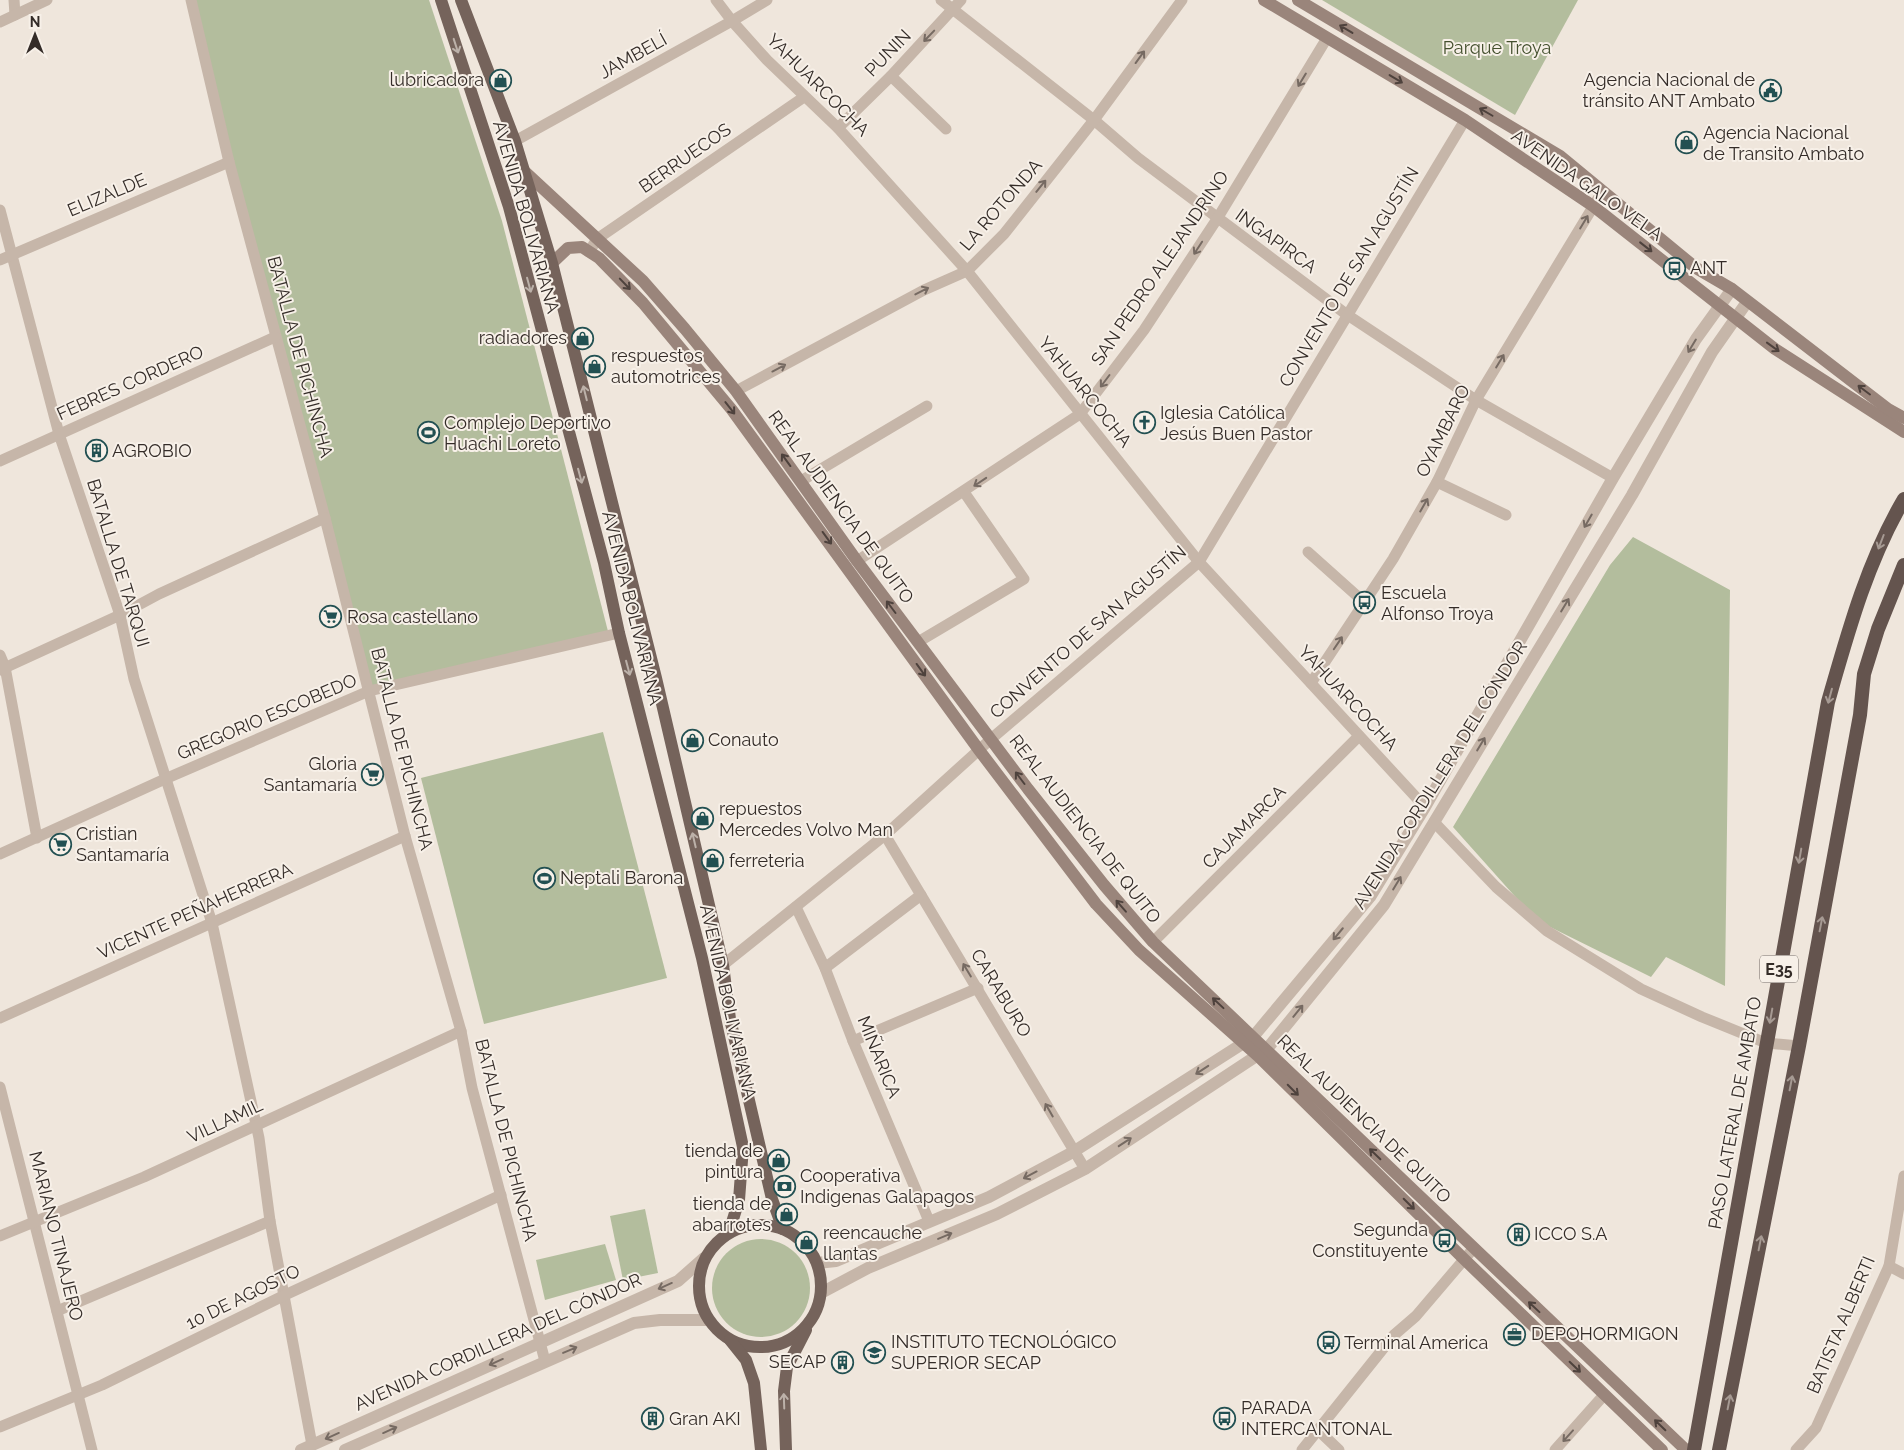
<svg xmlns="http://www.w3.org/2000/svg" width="1904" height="1450" font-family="Raleway,sans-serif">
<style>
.green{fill:#b3bd9d}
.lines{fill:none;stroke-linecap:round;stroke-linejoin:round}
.minor{stroke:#c6b6a9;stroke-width:11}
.tertiary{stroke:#c6b6a9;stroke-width:12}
.secondary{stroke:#9a857b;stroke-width:12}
.primary{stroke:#75635b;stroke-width:12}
.trunk{stroke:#64544e;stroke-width:14}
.oneway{stroke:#4e423d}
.oneway2{stroke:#766a62}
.oneway3{stroke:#bcb1a9}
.oneway4{stroke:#a69a93}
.labels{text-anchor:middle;stroke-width:4;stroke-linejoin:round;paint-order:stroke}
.shield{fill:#f7f0e8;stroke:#6e6762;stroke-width:1}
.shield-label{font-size:16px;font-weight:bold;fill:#342c28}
.park-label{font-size:18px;fill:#44502e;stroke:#f7f0e8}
.street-label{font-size:18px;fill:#342c28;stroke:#f7f0e8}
.poi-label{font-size:18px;fill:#342c28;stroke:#f7f0e8;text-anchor:start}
</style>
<rect width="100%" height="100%" fill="#efe6dc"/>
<g class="green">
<polygon points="191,0 429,0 502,221 610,639 367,691"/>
<polygon points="1322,0 1578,0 1515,115"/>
<polygon points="1633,537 1730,590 1725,986 1666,957 1651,977 1536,920 1453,827 1610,565"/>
<polygon points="603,732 667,978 484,1024 421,778"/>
<polygon points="645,1209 658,1273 623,1280 610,1216"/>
<circle cx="761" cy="1288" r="49"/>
<polygon points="605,1244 616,1280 545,1300 536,1260"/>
</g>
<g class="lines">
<g class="minor">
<polyline points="14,0 15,15"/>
<polyline points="191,0 229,162 325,518 405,836 461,1031 472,1088 545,1361"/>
<polyline points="716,0 732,21 767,60 838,128 967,271 1199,562 1425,807"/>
<polyline points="941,0 1094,120 1138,158 1346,314 1476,400 1613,478"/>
<polyline points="0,22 47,0"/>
<polyline points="891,76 946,129"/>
<polyline points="838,128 891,76 961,0"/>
<polyline points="515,141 732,21 767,0"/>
<polyline points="0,210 59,434 120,615 134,679 212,923 259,1138 270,1221 312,1445"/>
<polyline points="589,252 597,239 804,97"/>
<polyline points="0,260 229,162"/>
<polyline points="736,391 924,290 967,271 1004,234 1094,120 1182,0"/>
<polyline points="0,461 275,337"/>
<polyline points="801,481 927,406"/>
<polyline points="1437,482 1506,515"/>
<polyline points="1308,552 1365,603"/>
<polyline points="857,561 1080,414 1144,330 1217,219 1327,38"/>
<polyline points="918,642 1024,579 964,492"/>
<polyline points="0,655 5,667 37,838"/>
<polyline points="0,670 120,615 159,594 325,518"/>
<polyline points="1311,683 1393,559 1437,482 1476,400 1602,192"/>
<polyline points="1434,822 1496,887 1547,931 1641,989 1702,1017 1766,1043 1799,1046"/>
<polyline points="885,835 1085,1169"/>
<polyline points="0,854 165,779 369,691 619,633"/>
<polyline points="796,907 825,968 853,1041 929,1221"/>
<polyline points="1153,942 1359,736"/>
<polyline points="723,965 885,835 991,739 1199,562 1465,120"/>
<polyline points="825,968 921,895"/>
<polyline points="0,1018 405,836"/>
<polyline points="853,1041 978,988"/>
<polyline points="0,1087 92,1450"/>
<polyline points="0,1236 144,1177 461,1031"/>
<polyline points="1889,1266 1904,1274"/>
<polyline points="57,1311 270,1221"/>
<polyline points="0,1427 102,1385 285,1295 501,1195"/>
<polyline points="1318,1430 1339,1450"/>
<polyline points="1302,1450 1394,1335 1416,1316 1473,1249"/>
<polyline points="1555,1450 1604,1395"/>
<polyline points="1796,1450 1816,1428 1889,1266 1904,1176"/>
</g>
<g class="tertiary">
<polyline points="817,1263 836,1261 989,1197 1073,1152 1253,1037 1370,897 1425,807 1613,478 1696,339 1732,289"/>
<polyline points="821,1293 868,1268 997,1214 1085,1169 1267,1049 1384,905 1632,495 1712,352 1747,302"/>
<polyline points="301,1450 678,1281 704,1258"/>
<polyline points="345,1450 634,1323 660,1320 708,1320"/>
</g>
<g class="secondary">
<polyline points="1264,0 1465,120 1593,206 1775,349 1904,432"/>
<polyline points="1298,0 1560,156 1696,268 1732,289 1888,409 1904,418"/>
<polyline points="524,171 643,281 685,329 736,391 857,561 1028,789 1104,885 1153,942 1686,1450"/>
<polyline points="552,263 568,248 582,247 599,258 643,303 732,410 979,750 1096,904 1139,950 1258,1056 1465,1260 1662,1450"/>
</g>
<g class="primary">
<polyline points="441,0 509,207 604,563 619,633 702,958 743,1147 739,1200 729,1232"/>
<polyline points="461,0 515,141 552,263 656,678 723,965 730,1019 772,1199 783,1229"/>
<circle cx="760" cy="1286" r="61"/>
<polyline points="730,1340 746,1360 754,1383 761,1450"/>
<polyline points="786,1450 784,1391 787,1367 806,1330"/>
</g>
<g class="trunk">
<path d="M1694,1450L1828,702C1848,632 1867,562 1904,499"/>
<polyline points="1719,1450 1799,1046 1860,715 1864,674 1878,629 1904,565"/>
</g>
</g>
<defs><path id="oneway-shaft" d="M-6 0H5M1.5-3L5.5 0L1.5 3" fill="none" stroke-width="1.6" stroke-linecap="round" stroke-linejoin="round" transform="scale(1.25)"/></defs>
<g class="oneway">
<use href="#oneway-shaft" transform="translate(1346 29) rotate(-149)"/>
<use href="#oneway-shaft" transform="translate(1396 79) rotate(31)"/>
<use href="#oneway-shaft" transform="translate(1486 112) rotate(-150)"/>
<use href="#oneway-shaft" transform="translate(1646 247) rotate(38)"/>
<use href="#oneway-shaft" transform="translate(625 284) rotate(46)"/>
<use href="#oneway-shaft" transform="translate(1773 347) rotate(36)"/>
<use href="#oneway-shaft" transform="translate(1864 390) rotate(-143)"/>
<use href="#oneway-shaft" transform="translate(730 408) rotate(52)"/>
<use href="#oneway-shaft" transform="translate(786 460) rotate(-126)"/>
<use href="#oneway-shaft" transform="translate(827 538) rotate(54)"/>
<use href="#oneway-shaft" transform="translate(891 607) rotate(-127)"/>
<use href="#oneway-shaft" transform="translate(921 670) rotate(54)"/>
<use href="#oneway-shaft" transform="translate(1020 778) rotate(-127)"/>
<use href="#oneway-shaft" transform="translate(1121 906) rotate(-131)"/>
<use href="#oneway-shaft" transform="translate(1218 1003) rotate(-137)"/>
<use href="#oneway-shaft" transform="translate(1293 1090) rotate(45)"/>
<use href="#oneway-shaft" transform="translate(1375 1154) rotate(-136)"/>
<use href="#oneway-shaft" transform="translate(1409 1204) rotate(45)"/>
<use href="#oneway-shaft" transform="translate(1534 1307) rotate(-137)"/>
<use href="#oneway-shaft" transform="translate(1575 1367) rotate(44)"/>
<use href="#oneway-shaft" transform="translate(1660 1425) rotate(-136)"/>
</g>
<g class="oneway2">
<use href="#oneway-shaft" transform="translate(929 36) rotate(134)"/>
<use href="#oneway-shaft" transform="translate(1140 57) rotate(-54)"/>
<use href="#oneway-shaft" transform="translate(1302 80) rotate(121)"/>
<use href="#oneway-shaft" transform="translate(1041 186) rotate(-51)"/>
<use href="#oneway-shaft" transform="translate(1584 222) rotate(-59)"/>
<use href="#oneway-shaft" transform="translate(1198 248) rotate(123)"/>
<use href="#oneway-shaft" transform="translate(922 291) rotate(-27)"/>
<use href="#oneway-shaft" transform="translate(1692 346) rotate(121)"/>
<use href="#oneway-shaft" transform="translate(1500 361) rotate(-59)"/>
<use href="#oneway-shaft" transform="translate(779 368) rotate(-28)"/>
<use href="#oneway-shaft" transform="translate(1105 381) rotate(127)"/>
<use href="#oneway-shaft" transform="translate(980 482) rotate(146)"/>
<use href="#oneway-shaft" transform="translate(1424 505) rotate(-60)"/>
<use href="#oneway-shaft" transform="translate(1588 521) rotate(120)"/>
<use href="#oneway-shaft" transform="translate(1565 605) rotate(-59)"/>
<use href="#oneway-shaft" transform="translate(1338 643) rotate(-56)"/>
<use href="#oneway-shaft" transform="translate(1481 744) rotate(-59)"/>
<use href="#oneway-shaft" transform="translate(1397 883) rotate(-59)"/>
<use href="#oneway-shaft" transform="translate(1338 934) rotate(130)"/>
<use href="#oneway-shaft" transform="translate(967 970) rotate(-121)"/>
<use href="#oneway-shaft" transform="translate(1298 1011) rotate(-51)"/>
<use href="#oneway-shaft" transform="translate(1202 1070) rotate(147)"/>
<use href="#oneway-shaft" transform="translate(1049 1110) rotate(-120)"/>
<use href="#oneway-shaft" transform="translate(1125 1142) rotate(-33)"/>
<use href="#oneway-shaft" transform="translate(1030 1175) rotate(152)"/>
<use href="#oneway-shaft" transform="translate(945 1236) rotate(-23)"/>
<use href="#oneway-shaft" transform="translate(665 1286) rotate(156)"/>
<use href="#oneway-shaft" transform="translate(570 1350) rotate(-23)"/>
<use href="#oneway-shaft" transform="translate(496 1362) rotate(156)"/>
<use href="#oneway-shaft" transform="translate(390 1430) rotate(-24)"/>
<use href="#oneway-shaft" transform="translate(332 1436) rotate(156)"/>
<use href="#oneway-shaft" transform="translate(1568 1436) rotate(132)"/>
</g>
<g class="oneway3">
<use href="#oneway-shaft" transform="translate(456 46) rotate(72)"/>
<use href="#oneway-shaft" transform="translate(529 285) rotate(75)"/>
<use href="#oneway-shaft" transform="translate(585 393) rotate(-104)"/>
<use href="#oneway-shaft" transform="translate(580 476) rotate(75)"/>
<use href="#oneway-shaft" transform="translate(628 668) rotate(75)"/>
<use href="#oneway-shaft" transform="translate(694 840) rotate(-103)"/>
<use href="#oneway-shaft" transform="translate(784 1401) rotate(-92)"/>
</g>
<g class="oneway4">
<use href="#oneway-shaft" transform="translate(1881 542) rotate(111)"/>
<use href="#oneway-shaft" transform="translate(1830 696) rotate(105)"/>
<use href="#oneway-shaft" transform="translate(1800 856) rotate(100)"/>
<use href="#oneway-shaft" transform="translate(1821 924) rotate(-79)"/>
<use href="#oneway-shaft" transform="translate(1771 1016) rotate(100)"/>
<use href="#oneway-shaft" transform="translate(1791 1083) rotate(-79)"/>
<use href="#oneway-shaft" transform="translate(1760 1243) rotate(-79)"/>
<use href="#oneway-shaft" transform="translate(1729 1402) rotate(-79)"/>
</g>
<defs>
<symbol id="shop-ring" viewBox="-11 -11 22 22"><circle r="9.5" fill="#f7f0e8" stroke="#225052" stroke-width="1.5"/><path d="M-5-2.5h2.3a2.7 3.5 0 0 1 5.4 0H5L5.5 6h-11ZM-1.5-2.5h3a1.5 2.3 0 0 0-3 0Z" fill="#225052"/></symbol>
<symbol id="civic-ring" viewBox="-11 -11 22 22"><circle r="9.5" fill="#f7f0e8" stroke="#225052" stroke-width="1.5"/><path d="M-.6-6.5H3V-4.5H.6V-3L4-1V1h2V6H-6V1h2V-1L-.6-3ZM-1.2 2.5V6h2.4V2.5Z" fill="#225052"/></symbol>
<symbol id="bus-ring" viewBox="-11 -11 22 22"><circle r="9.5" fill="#f7f0e8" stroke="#225052" stroke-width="1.5"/><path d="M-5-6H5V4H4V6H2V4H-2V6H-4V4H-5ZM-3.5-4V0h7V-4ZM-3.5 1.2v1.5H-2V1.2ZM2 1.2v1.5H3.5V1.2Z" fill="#225052"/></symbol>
<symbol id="church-ring" viewBox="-11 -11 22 22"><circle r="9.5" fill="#f7f0e8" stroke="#225052" stroke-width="1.5"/><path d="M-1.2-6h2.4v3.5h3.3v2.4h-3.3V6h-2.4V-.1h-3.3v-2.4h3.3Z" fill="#225052"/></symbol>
<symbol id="stadium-ring" viewBox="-11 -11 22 22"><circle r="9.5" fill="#f7f0e8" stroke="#225052" stroke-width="1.5"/><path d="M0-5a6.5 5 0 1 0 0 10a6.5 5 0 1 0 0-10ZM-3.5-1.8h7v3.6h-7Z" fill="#225052"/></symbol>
<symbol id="building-ring" viewBox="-11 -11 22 22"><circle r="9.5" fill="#f7f0e8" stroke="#225052" stroke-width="1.5"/><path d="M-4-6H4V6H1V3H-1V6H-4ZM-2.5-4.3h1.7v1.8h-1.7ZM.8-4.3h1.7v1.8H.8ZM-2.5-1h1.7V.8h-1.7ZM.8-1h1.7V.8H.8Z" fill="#225052"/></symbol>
<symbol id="supermarket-ring" viewBox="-11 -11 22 22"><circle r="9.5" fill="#f7f0e8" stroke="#225052" stroke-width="1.5"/><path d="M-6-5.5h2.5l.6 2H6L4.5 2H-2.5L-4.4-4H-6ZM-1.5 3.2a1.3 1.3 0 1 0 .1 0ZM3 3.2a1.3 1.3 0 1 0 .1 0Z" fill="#225052"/></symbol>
<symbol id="bank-ring" viewBox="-11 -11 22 22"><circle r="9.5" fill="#f7f0e8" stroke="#225052" stroke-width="1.5"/><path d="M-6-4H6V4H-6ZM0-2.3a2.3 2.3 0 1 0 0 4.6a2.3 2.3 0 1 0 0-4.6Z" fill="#225052"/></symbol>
<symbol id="office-ring" viewBox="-11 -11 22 22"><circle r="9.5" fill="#f7f0e8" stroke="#225052" stroke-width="1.5"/><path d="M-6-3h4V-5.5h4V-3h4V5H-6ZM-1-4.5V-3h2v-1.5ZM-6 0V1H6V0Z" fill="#225052"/></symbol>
<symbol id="university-ring" viewBox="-11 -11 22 22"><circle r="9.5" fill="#f7f0e8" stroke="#225052" stroke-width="1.5"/><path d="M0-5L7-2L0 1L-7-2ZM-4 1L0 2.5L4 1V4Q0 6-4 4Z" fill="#225052"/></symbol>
</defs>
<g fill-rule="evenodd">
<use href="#shop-ring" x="488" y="68" width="25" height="25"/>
<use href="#civic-ring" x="1758" y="78" width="25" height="25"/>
<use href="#shop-ring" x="1674" y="130" width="25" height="25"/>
<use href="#bus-ring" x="1662" y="256" width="25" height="25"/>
<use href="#shop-ring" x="570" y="326" width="25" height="25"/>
<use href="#shop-ring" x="582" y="354" width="25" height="25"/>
<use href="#church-ring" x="1132" y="410" width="25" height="25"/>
<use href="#stadium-ring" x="416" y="420" width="25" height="25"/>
<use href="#building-ring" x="84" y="438" width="25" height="25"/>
<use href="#bus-ring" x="1352" y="590" width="25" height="25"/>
<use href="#supermarket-ring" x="318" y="604" width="25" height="25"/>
<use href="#shop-ring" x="680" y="728" width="25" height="25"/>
<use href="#supermarket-ring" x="360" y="762" width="25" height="25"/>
<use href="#shop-ring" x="690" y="806" width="25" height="25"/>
<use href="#supermarket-ring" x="48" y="832" width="25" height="25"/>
<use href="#shop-ring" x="700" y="848" width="25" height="25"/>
<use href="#stadium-ring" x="532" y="866" width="25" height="25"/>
<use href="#shop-ring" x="766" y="1148" width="25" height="25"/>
<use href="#bank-ring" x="772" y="1174" width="25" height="25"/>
<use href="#shop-ring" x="774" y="1202" width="25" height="25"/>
<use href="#building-ring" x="1506" y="1222" width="25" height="25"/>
<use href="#bus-ring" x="1432" y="1228" width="25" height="25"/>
<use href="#shop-ring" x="794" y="1230" width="25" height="25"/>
<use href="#office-ring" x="1502" y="1322" width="25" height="25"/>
<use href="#bus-ring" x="1316" y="1330" width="25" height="25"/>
<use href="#university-ring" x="862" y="1340" width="25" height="25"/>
<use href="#building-ring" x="830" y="1350" width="25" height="25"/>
<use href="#bus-ring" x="1212" y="1406" width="25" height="25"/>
<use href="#building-ring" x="640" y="1406" width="25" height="25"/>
</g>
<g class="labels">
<rect class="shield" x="1760" y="955.5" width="38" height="27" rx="4"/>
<g class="shield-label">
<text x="1779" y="975">E35</text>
</g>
<g class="park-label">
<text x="1497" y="54">Parque Troya</text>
</g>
<g class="street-label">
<text transform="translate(888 53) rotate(-46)" y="6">PUNIN</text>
<text transform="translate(633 56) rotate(-29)" y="6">JAMBELÍ</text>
<text transform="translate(818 85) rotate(45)" y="6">YAHUARCOCHA</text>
<text transform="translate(685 158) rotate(-35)" y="6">BERRUECOS</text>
<text transform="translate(1587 185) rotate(35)" y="6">AVENIDA GALO VELA</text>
<text transform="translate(107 195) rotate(-23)" y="6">ELIZALDE</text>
<text transform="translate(1001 205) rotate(-49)" y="6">LA ROTONDA</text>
<text transform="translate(526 217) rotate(74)" y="6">AVENIDA BOLIVARIANA</text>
<text transform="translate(1276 241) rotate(36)" y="6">INGAPIRCA</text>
<text transform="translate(1160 268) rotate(-56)" y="6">SAN PEDRO ALEJANDRINO</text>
<text transform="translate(1349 277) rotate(-59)" y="6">CONVENTO DE SAN AGUSTÍN</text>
<text transform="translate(300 357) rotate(75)" y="6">BATALLA DE PICHINCHA</text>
<text transform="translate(130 383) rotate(-24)" y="6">FEBRES CORDERO</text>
<text transform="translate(1085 392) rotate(51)" y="6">YAHUARCOCHA</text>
<text transform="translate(1443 431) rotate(-64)" y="6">OYAMBARO</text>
<text transform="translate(841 507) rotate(54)" y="6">REAL AUDIENCIA DE QUITO</text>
<text transform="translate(118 563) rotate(73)" y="6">BATALLA DE TARQUI</text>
<text transform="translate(632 608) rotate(76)" y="6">AVENIDA BOLIVARIANA</text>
<text transform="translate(1088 632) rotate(-41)" y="6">CONVENTO DE SAN AGUSTÍN</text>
<text transform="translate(1348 698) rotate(47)" y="6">YAHUARCOCHA</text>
<text transform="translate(267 717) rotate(-23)" y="6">GREGORIO ESCOBEDO</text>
<text transform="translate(402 749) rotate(76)" y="6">BATALLA DE PICHINCHA</text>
<text transform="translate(1440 775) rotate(-58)" y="6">AVENIDA CORDILLERA DEL CÓNDOR</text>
<text transform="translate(1244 827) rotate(-45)" y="6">CAJAMARCA</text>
<text transform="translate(1085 829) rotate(52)" y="6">REAL AUDIENCIA DE QUITO</text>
<text transform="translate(195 911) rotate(-24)" y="6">VICENTE PEÑAHERRERA</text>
<text transform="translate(1001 993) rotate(59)" y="6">CARABURO</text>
<text transform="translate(728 1002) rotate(77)" y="6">AVENIDA BOLIVARIANA</text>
<text transform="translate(879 1057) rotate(68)" y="6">MIÑARICA</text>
<text transform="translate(1735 1113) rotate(-80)" y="6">PASO LATERAL DE AMBATO</text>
<text transform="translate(1364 1119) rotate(44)" y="6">REAL AUDIENCIA DE QUITO</text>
<text transform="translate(225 1121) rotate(-25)" y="6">VILLAMIL</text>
<text transform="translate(506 1140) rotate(76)" y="6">BATALLA DE PICHINCHA</text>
<text transform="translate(56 1236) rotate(76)" y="6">MARIANO TINAJERO</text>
<text transform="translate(243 1297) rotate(-26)" y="6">10 DE AGOSTO</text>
<text transform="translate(1841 1325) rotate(-67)" y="6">BATISTA ALBERTI</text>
<text transform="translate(498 1342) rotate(-24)" y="6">AVENIDA CORDILLERA DEL CÓNDOR</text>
</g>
<g class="poi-label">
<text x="484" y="86" text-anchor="end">lubricadora</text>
<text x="1755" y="86" text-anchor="end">Agencia Nacional de<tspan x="1755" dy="21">tránsito ANT Ambato</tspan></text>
<text x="1703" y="139">Agencia Nacional<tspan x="1703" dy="21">de Transito Ambato</tspan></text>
<text x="1690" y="274">ANT</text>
<text x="567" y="344" text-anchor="end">radiadores</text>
<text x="611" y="362">respuestos<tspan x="611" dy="21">automotrices</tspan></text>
<text x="1160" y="419">Iglesia Católica<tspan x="1160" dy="21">Jesús Buen Pastor</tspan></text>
<text x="444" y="429">Complejo Deportivo<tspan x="444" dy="21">Huachi Loreto</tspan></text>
<text x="112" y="457">AGROBIO</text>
<text x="1381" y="599">Escuela<tspan x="1381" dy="21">Alfonso Troya</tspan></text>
<text x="347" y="623">Rosa castellano</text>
<text x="708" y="746">Conauto</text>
<text x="357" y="770" text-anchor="end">Gloria<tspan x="357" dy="21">Santamaría</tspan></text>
<text x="719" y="815">repuestos<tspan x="719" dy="21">Mercedes Volvo Man</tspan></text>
<text x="76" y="840">Cristian<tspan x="76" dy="21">Santamaría</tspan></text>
<text x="729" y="867">ferreteria</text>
<text x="560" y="884">Neptali Barona</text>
<text x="763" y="1157" text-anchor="end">tienda de<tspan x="763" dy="21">pintura</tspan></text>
<text x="800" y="1182">Cooperativa<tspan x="800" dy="21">Indigenas Galapagos</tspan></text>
<text x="771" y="1210" text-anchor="end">tienda de<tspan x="771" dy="21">abarrotes</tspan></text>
<text x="1428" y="1236" text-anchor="end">Segunda<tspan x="1428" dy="21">Constituyente</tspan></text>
<text x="823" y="1239">reencauche<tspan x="823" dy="21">llantas</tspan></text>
<text x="1534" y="1240">ICCO S.A</text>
<text x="1531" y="1340">DEPOHORMIGON</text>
<text x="891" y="1348">INSTITUTO TECNOLÓGICO<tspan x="891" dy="21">SUPERIOR SECAP</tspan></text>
<text x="1344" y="1349">Terminal America</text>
<text x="826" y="1368" text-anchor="end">SECAP</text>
<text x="1241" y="1414">PARADA<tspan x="1241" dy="21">INTERCANTONAL</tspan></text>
<text x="669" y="1425">Gran AKI</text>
</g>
</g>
<g transform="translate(35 35)" stroke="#f7f0e8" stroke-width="4" paint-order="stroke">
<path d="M0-4L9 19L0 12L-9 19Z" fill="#342c28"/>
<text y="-8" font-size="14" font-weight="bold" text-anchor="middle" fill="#342c28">N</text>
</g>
</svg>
